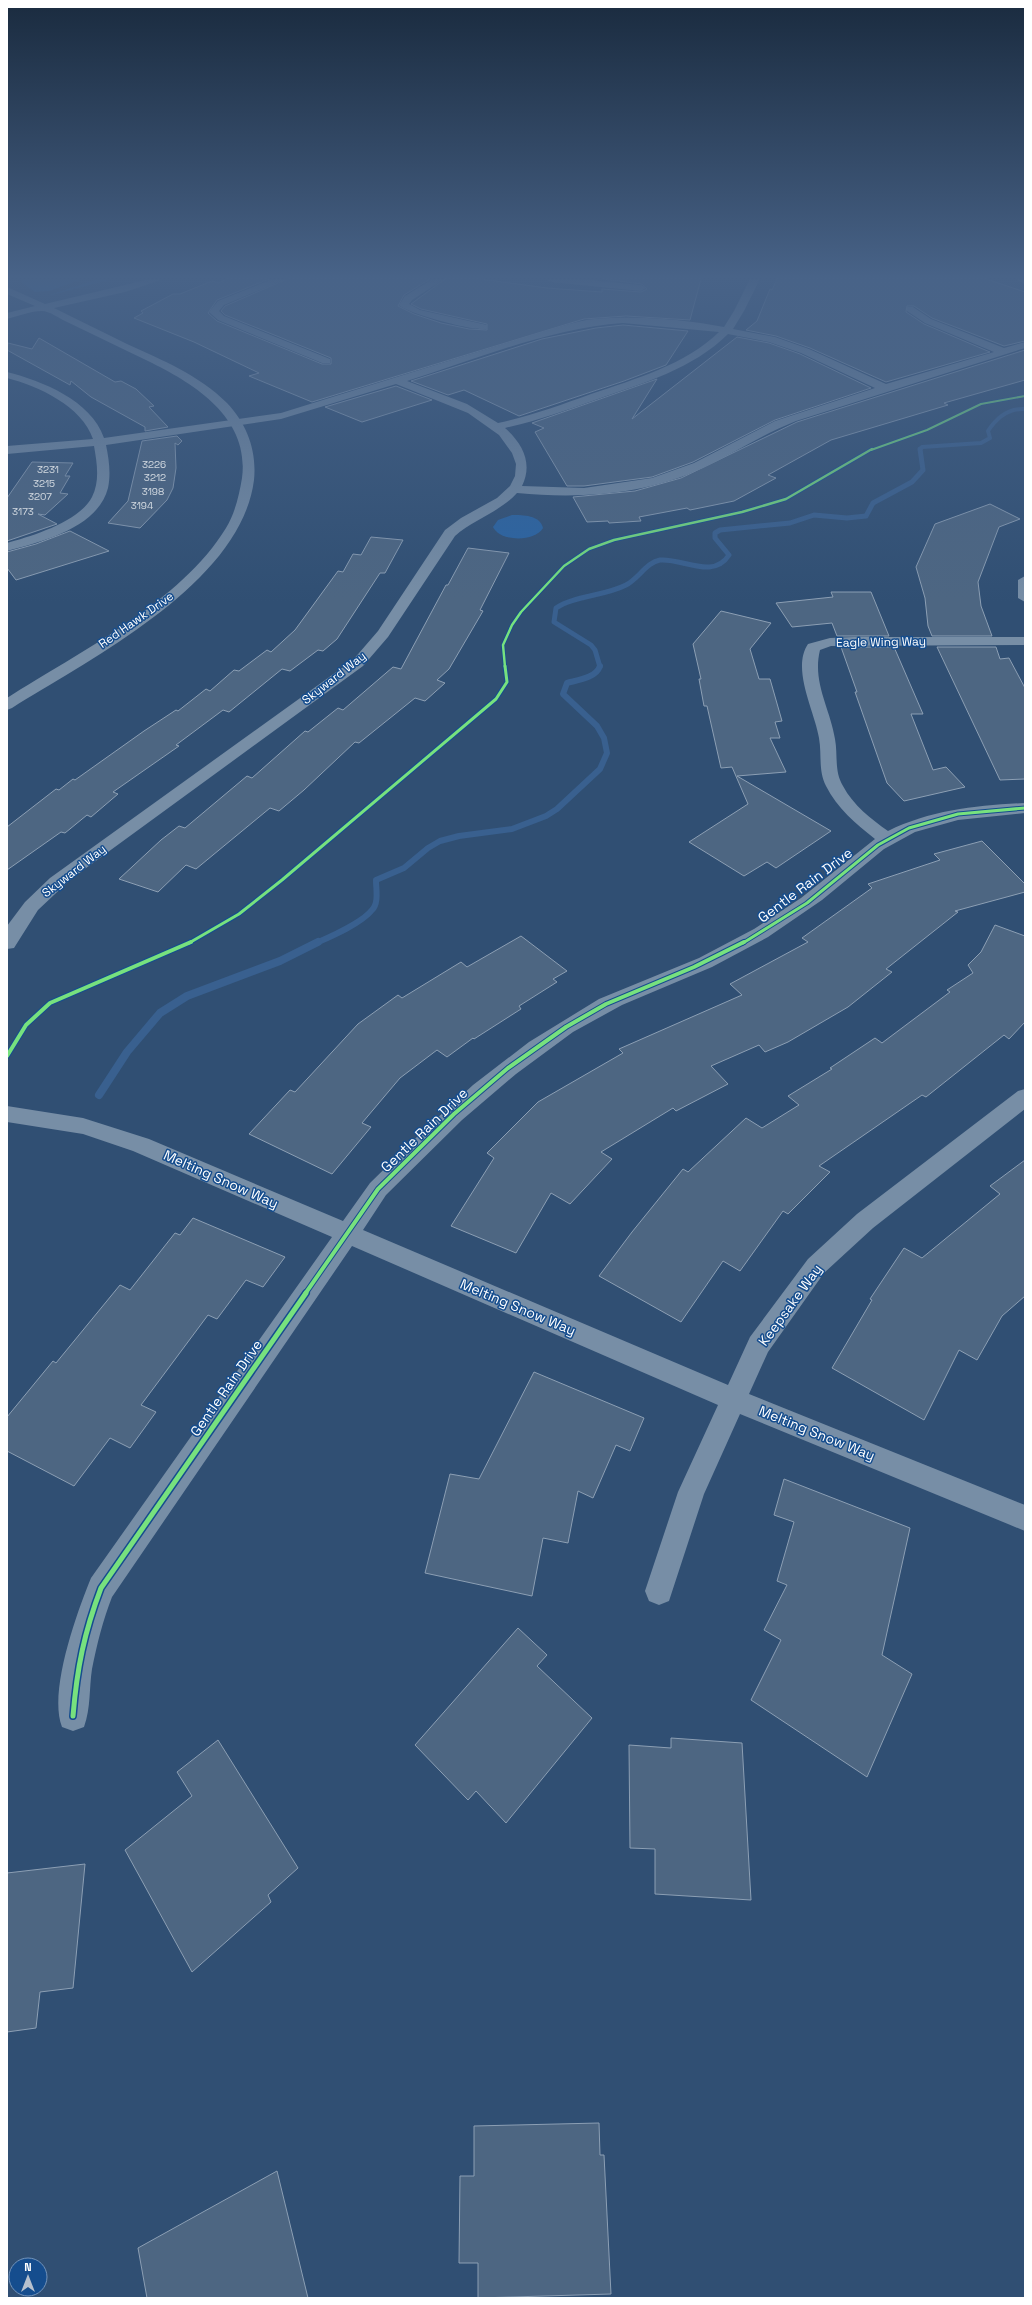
<svg xmlns="http://www.w3.org/2000/svg" width="1032" height="2305" font-family="'Space Grotesk',sans-serif">
<style>
.green{fill:#2964a4}
.lines{fill:none;stroke-linecap:round;stroke-linejoin:round}
.stream-far3{stroke:#39608f;stroke-width:4}
.stream-far2{stroke:#39608f;stroke-width:5}
.stream-far1{stroke:#39608f;stroke-width:6}
.stream{stroke:#39608f;stroke-width:8}
.building{fill:#4d6682;stroke:#8c9fb4}
.minor{fill:#778ea6;fill-rule:evenodd}
.tertiary{fill:#778ea6;fill-rule:evenodd}
.cycleway-far4-casing{stroke:#154d8e;stroke-width:3}
.cycleway-far3-casing{stroke:#154d8e;stroke-width:4}
.cycleway-far2-casing{stroke:#154d8e;stroke-width:5}
.cycleway-far1-casing{stroke:#154d8e;stroke-width:6}
.cycleway-casing{stroke:#154d8e;stroke-width:8}
.cycleway-far4{stroke:#77e17e;stroke-width:2}
.cycleway-far3{stroke:#77e17e;stroke-width:2.5}
.cycleway-far2{stroke:#77e17e;stroke-width:3}
.cycleway-far1{stroke:#77e17e;stroke-width:4}
.cycleway{stroke:#77e17e;stroke-width:5}
.labels{text-anchor:middle;stroke-width:3;stroke-linejoin:round;paint-order:stroke}
.far-number-label{font-size:10px;fill:#d2d9e0}
.far-street-label{font-size:12px;fill:#fff;stroke:#154d8e}
.street-label{font-size:14px;fill:#fff;stroke:#154d8e}
</style>
<rect width="100%" height="100%" fill="#304f73"/>
<g class="green">
<polygon points="30,279 83,279 49,291 35,292 20,281"/>
<polygon points="98,279 113,279 47,296"/>
<path d="M512,515C523,515 540,515 543,528C535,542 500,542 493,527L498,520Z"/>
</g>
<g class="lines">
<path class="stream-far3" d="M920,450L922,447L981,443L990,438L988,431C997,417 1008,408 1025,409"/>
<path class="stream-far2" d="M600,667L595,650L591,645L554,622L556,608C573,596 605,596 626,585C638,579 647,562 660,560C683,558 713,580 729,555L715,538V533L720,530L790,523L814,515L847,518L866,516L873,503L912,482L923,470L920,449"/>
<path class="stream-far1" d="M316,943C332,936 362,923 372,910C379,903 376,889 376,880L404,868L428,848L440,841L459,836L512,829L546,816L557,809L600,769L607,753L604,738L597,726L563,694L567,683C578,680 596,678 600,666"/>
<polyline class="stream" points="99,1095 127,1052 160,1013 187,996 280,961 318,942"/>
</g>
<g class="building">
<polygon points="226,279 269,279 217,300 208,313 217,321 322,364 331,364 331,358 225,315 221,311 225,306 287,279 430,279 404,295 398,306 414,314 441,323 469,329 487,330 487,324 421,309 411,304 445,279 480,279 547,288 602,292 602,289 641,292 647,289 642,284 603,279 701,279 690,320 626,316 584,319 312,402 249,376 259,373 194,342 134,318 143,313 141,311 173,294 180,294 212,281 219,283"/>
<polygon points="777,279 986,279 1025,292 1025,341 1004,346 932,318 914,306 907,306 906,312 924,324 990,352 886,382 810,348 776,336 746,330 757,321 770,289 772,290"/>
<polygon points="623,325 688,331 666,365 624,381 519,416 464,390 448,395 411,381 542,339 596,328"/>
<polygon points="737,337 769,343 800,354 871,388 775,420 693,462 652,477 584,486 567,486 535,432 544,428 532,423 657,379 632,419"/>
<polygon points="39,338 115,382 121,381 136,389 154,406 149,407 168,427 145,431 145,427 91,397 71,381 70,385 7,350 8,343 32,349"/>
<polygon points="1025,350 1025,380 944,403 948,405 831,440 768,475 776,478 734,501 690,510 687,508 639,517 641,521 609,523 608,521 587,522 573,497 635,491 681,478 797,422"/>
<polygon points="396,386 432,400 362,422 325,407"/>
<polygon points="177,436 182,441 178,445 175,443 176,468 173,488 167,500 140,528 108,523 128,501 142,441"/>
<polygon points="32,462 73,463 65,476 70,476 60,493 68,494 45,515 38,514 57,524 7,541 7,498"/>
<polygon points="990,504 1020,519 999,527 978,582 981,606 992,636 932,636 928,626 925,598 916,567 935,524"/>
<polygon points="70,531 109,551 16,580 7,568 7,552 36,544"/>
<polygon points="371,537 403,540 385,573 380,573 337,639 323,651 318,650 290,671 282,669 229,712 223,710 176,745 179,746 113,792 118,794 91,817 87,815 65,833 61,832 7,870 7,827 56,789 59,790 73,779 75,780 144,731 176,710 178,711 206,689 210,691 234,670 239,671 267,650 271,652 295,630 338,571 343,572 353,554 361,555"/>
<polygon points="468,548 509,553 480,610 483,611 449,669 437,680 445,683 425,701 415,698 359,743 355,742 304,790 279,811 270,808 196,869 186,865 158,892 119,879 161,840 179,826 185,828 247,776 252,778 305,731 308,732 338,708 343,710 393,667 401,669 446,585 448,585"/>
<polygon points="831,592 871,592 889,636 837,636 832,623 792,627 776,603 833,597"/>
<polygon points="721,611 771,623 750,649 759,679 770,679 782,721 775,722 780,738 770,738 786,772 737,776 831,831 776,868 767,862 744,876 689,842 748,804 732,767 721,768 707,706 704,706 699,679 701,679 693,644"/>
<polygon points="841,647 894,647 923,714 911,714 933,770 946,767 965,787 904,801 887,783 855,692 857,692"/>
<polygon points="937,647 996,647 1000,659 1009,658 1025,688 1025,779 1000,780"/>
<polygon points="982,841 1025,884 1025,892 955,911 958,912 886,969 892,972 848,1007 788,1042 765,1052 759,1045 711,1066 728,1084 676,1111 673,1108 601,1152 612,1159 570,1204 551,1193 516,1253 451,1226 494,1158 487,1153 538,1102 623,1053 619,1049 742,995 730,984 808,942 802,938 872,888 868,884 940,860 934,854"/>
<polygon points="995,925 1025,936 1025,1022 1009,1039 1004,1035 926,1097 922,1095 819,1166 830,1172 788,1214 783,1211 740,1271 723,1261 681,1322 599,1276 632,1232 683,1169 688,1172 746,1118 762,1128 799,1105 788,1096 832,1069 830,1068 875,1038 882,1043 950,992 947,990 973,973 968,965 981,952"/>
<polygon points="521,936 567,971 553,979 557,982 519,1006 521,1009 474,1039 473,1038 447,1057 437,1050 400,1078 362,1123 371,1127 332,1174 249,1134 290,1090 295,1092 358,1024 398,995 402,998 461,962 467,967"/>
<polygon points="1025,1160 1025,1296 1002,1316 977,1360 959,1350 924,1420 832,1368 872,1300 870,1299 904,1248 922,1258 1000,1194 990,1186"/>
<polygon points="193,1218 285,1257 263,1287 246,1280 217,1319 208,1315 141,1405 156,1412 130,1448 110,1438 74,1486 7,1451 7,1417 53,1361 56,1363 120,1285 130,1290 175,1233 180,1235"/>
<polygon points="534,1372 644,1418 630,1451 616,1445 593,1498 578,1491 568,1543 543,1538 532,1596 425,1573 450,1474 479,1479"/>
<polygon points="784,1479 910,1528 882,1655 912,1674 867,1777 751,1700 781,1640 764,1630 787,1585 777,1581 794,1522 774,1515"/>
<polygon points="518,1628 547,1655 537,1666 592,1718 506,1823 476,1791 468,1800 415,1745"/>
<polygon points="671,1738 742,1743 751,1900 655,1894 655,1849 630,1848 629,1745 671,1748"/>
<polygon points="218,1740 298,1868 268,1895 271,1902 192,1972 125,1850 192,1796 177,1772"/>
<polygon points="85,1864 73,1988 40,1992 36,2028 7,2032 7,1873"/>
<polygon points="599,2123 600,2155 604,2155 611,2294 478,2298 478,2263 459,2263 460,2176 474,2176 474,2126"/>
<polygon points="277,2171 308,2298 147,2298 138,2248"/>
</g>
<g class="lines">
<g class="minor">
<polygon points="273,279 286,279 224,305 219,311 224,316 330,359 330,363 322,363 218,320 209,312 218,301"/>
<path d="M433,279H444L412,300L409,304L420,310L487,325V329C476,332 406,313 399,305L405,296Z"/>
<polygon points="546,279 578,279 641,285 646,288 641,291 551,282"/>
<path d="M750,279H760L744,311L733,329L775,337L809,349L886,384L994,352L925,323L907,311V307H913L931,319L1004,348L1025,342V348L796,421C763,434 735,453 703,468C645,495 580,499 517,493C500,512 474,519 455,536L388,637L363,666L71,879L38,910L14,948L7,949V926L25,902L50,878L353,660L378,631L445,530L461,518L497,498L510,486L515,476L516,464L512,453L499,435L468,413L396,384L281,419L106,445C109,459 111,474 108,488C98,528 41,542 7,551V543C32,536 79,522 92,497C100,481 97,463 94,446L7,454V446L93,439C82,406 38,386 7,378V372C42,381 91,400 104,438L281,413L554,328C567,325 581,320 594,319C636,315 682,319 724,327L734,311ZM623,323L719,332C685,365 635,379 591,394C561,405 530,416 498,423L467,404L407,381C476,359 551,328 623,323ZM728,334L769,342L801,353L875,388L775,421L694,463L652,478L584,488L522,486C533,464 523,444 505,428C537,421 567,410 598,399C643,383 693,369 728,334Z"/>
<polygon points="1015,279 1025,279 1025,284"/>
<polygon points="1025,576 1025,602 1018,598 1018,580"/>
<path d="M854,637H1025V645L831,646L820,650C812,682 830,708 835,739C838,755 834,771 843,786C853,805 871,819 888,831C931,810 978,805 1025,803V813L958,820L915,832L884,849L822,900L768,937L712,967L622,1005L573,1032L516,1074L462,1120L386,1195L363,1230L728,1385L750,1337L808,1259L857,1214L1018,1091L1025,1089V1109L873,1228L824,1273L768,1352L749,1394L1025,1505V1531L740,1414L704,1494L669,1601L659,1605L649,1601L645,1591L678,1492L718,1405L352,1246L112,1597C103,1620 97,1644 92,1669C89,1688 91,1708 84,1727L73,1731L62,1727C48,1692 77,1612 91,1578L332,1237L133,1151L83,1134L7,1122V1106L83,1118L149,1139L343,1221L370,1183L421,1133L473,1085L529,1042L599,999L699,958L754,929L801,898L875,839C856,824 837,808 826,786C818,770 822,755 819,738C815,712 791,669 808,644L830,638Z"/>
</g>
<path class="tertiary" d="M150,279H164L125,292L54,308C78,320 103,332 127,344C162,360 199,375 227,403C247,424 257,451 254,480C241,583 93,657 12,708L7,710V698C79,652 181,602 226,528C235,513 239,496 242,478C250,418 195,384 148,361C120,348 93,334 65,321C59,318 49,311 42,311C31,311 18,316 7,319V313L35,306L7,294V287L45,304Z"/>
<defs>
<polyline id="cycleway-far4" points="871,450 927,430 981,404 1025,396"/>
<polyline id="cycleway-far3" points="505,667 503,645 512,625 521,612 564,566 589,549 614,540 742,512 786,499 872,449"/>
<g id="cycleway-far2">
<polyline points="189,943 239,914 282,880 496,699 507,682 505,666"/>
<polyline points="743,943 807,903 878,845 909,828 958,814 1025,808"/>
</g>
<g id="cycleway-far1">
<polyline points="7,1056 26,1025 50,1003 191,942"/>
<polyline points="305,1294 378,1189 454,1114 508,1068 566,1027 606,1004 694,967 744,942"/>
</g>
<path id="cycleway" d="M73,1716C77,1668 84,1633 101,1588L306,1293"/>
</defs>
<use href="#cycleway-far4" class="cycleway-far4-casing"/>
<use href="#cycleway-far3" class="cycleway-far3-casing"/>
<use href="#cycleway-far2" class="cycleway-far2-casing"/>
<use href="#cycleway-far1" class="cycleway-far1-casing"/>
<use href="#cycleway" class="cycleway-casing"/>
<use href="#cycleway-far4" class="cycleway-far4"/>
<use href="#cycleway-far3" class="cycleway-far3"/>
<use href="#cycleway-far2" class="cycleway-far2"/>
<use href="#cycleway-far1" class="cycleway-far1"/>
<use href="#cycleway" class="cycleway"/>
</g>
<linearGradient id="sky" x2="0" y2="1"><stop stop-color="#1a2b3f"/><stop offset="0.46" stop-color="#486388"/><stop offset="1" stop-color="#486388" stop-opacity="0"/></linearGradient>
<rect width="1032" height="602" fill="url(#sky)"/>
<g class="labels">
<g class="far-number-label">
<text x="154" y="468">3226</text>
<text x="48" y="473">3231</text>
<text x="155" y="481">3212</text>
<text x="44" y="487">3215</text>
<text x="153" y="495">3198</text>
<text x="40" y="500">3207</text>
<text x="142" y="509">3194</text>
<text x="23" y="515">3173</text>
</g>
<g class="far-street-label">
<text transform="translate(136 620) rotate(-35)" y="4">Red Hawk Drive</text>
<text transform="translate(881 642) rotate(-1)" y="4">Eagle Wing Way</text>
<text transform="translate(334 678) rotate(-38)" y="4">Skyward Way</text>
<text transform="translate(74 871) rotate(-38)" y="4">Skyward Way</text>
</g>
<g class="street-label">
<text transform="translate(805 885) rotate(-37)" y="5">Gentle Rain Drive</text>
<text transform="translate(424 1130) rotate(-44)" y="5">Gentle Rain Drive</text>
<text transform="translate(221 1179) rotate(24)" y="5">Melting Snow Way</text>
<text transform="translate(790 1305) rotate(-54)" y="5">Keepsake Way</text>
<text transform="translate(518 1307) rotate(23)" y="5">Melting Snow Way</text>
<text transform="translate(226 1388) rotate(-55)" y="5">Gentle Rain Drive</text>
<text transform="translate(817 1433) rotate(22)" y="5">Melting Snow Way</text>
</g>
</g>
<rect width="1032" height="2305" fill="none" stroke="#ffffff" stroke-width="16"/>
<g transform="translate(28 2277)"><circle r="19" fill="#154d8e" stroke="#7394bb"/>
<path d="M0-3L7 15L0 10L-7 15Z" fill="#b7c1ce"/>
<text y="-6" font-size="11" font-weight="bold" text-anchor="middle" fill="#ffffff">N</text>
</g>
</svg>
